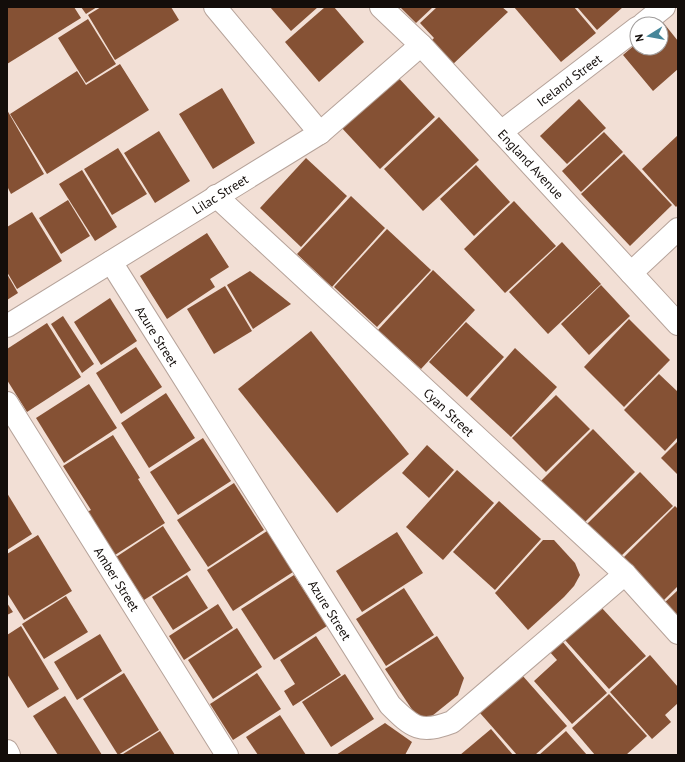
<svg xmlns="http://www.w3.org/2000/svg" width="685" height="762" font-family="'PT Sans',sans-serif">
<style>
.building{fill:#855134}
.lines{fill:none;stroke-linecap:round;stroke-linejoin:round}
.minor-casing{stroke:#b6a39a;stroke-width:24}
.minor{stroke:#fff;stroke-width:22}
.labels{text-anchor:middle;stroke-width:4;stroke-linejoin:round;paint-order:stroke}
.street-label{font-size:13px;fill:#130d0a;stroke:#fff}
</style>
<rect width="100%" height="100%" fill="#f2dfd5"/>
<g class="building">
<polygon points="8,7 74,7 81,18 7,64 7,8"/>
<polygon points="81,7 97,7 86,14"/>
<polygon points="101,7 171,7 179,20 115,60 88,15"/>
<polygon points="270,7 318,7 291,31"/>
<polygon points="325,7 334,7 364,42 319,82 285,42"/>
<polygon points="402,7 433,7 416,23 401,8"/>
<polygon points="437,7 502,7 508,12 451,66 429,43 434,38 420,23"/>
<polygon points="514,7 574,7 596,33 561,62"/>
<polygon points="577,7 623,7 597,30"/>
<polygon points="88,19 116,64 86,83 58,38"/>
<polygon points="662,21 678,41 678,69 653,91 623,55 637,43 637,48 661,48 661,24 659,24"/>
<polygon points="120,64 149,110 47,174 10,114 77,71 86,85"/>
<polygon points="395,74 435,117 380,169 340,126"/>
<polygon points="222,88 255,143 213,169 179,114"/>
<polygon points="579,99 606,128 567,164 540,136"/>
<polygon points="7,110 44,174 11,194 7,186"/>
<polygon points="439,117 479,160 423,211 384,169"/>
<polygon points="159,131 190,181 155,203 124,153"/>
<polygon points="604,132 623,152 581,192 562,171"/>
<polygon points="678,135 678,205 676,207 642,169"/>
<polygon points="118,148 147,194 112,215 84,169"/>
<polygon points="624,154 672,205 630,246 581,194"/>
<polygon points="306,158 347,196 301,247 260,208"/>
<polygon points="476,165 510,202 474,236 440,199"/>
<polygon points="82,170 117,227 95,241 59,184"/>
<polygon points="351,196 385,228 332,287 297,254"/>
<polygon points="68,200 90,236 61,254 39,218"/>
<polygon points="514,201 556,246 505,293 464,249"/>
<polygon points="32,212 62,261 17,289 7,272 7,227"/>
<polygon points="387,229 431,270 377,327 334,287"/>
<polygon points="207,233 229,267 210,279 215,287 167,319 140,276"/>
<polygon points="562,242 601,284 548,334 509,292"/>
<polygon points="433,270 475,310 421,369 378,330"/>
<polygon points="250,271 291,304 253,329 227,285"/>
<polygon points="7,274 18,293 7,300"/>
<polygon points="601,285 630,316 589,355 561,324"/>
<polygon points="225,286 252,331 214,354 187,309"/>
<polygon points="110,298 137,341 101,365 74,322"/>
<polygon points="63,316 94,364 82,373 51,324"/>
<polygon points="629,319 670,360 624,407 584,367"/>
<polygon points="466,322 504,357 467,397 429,362"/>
<polygon points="47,323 81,377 27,412 7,380 7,349"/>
<polygon points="311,331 409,454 337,513 238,389"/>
<polygon points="136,347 162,387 121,414 96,373"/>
<polygon points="515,348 557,387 511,437 470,399"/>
<polygon points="659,374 678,392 678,437 665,451 624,410"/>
<polygon points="89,384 117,428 64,463 36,418"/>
<polygon points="166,393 195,438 149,468 121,423"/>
<polygon points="556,395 590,429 546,472 512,438"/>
<polygon points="593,429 635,472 583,524 541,481"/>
<polygon points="113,435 140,478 138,479 165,523 115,555 87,512 91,510 63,466"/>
<polygon points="203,438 231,481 178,515 150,472"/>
<polygon points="678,441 678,475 661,458"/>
<polygon points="427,445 454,470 429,498 402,473"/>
<polygon points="457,470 494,503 443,560 406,527"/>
<polygon points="640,472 673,506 620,557 587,524"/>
<polygon points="234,483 264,530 208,567 177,520"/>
<polygon points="7,493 32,534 7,550"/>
<polygon points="499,501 541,539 495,590 453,552"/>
<polygon points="675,506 678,509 678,586 660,604 619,562"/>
<polygon points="163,526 191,570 144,600 116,557"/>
<polygon points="267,531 293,572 233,611 207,570"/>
<polygon points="397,532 423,573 362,612 336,571"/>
<polygon points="38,535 72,591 24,620 7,593 7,554"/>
<polygon points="543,540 554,540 575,563 580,575 574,586 564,597 528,630 495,593"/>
<polygon points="187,575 208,608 173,630 152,597"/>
<polygon points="294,575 327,626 274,660 241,609"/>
<polygon points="404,588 434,635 386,666 356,619"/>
<polygon points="678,590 678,624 662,605"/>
<polygon points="66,596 88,632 44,659 22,624"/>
<polygon points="7,603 13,612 7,615"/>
<polygon points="218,604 233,628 184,660 169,636"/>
<polygon points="601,607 646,656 609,689 565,640"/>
<polygon points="21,626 59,689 28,708 7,674 7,635"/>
<polygon points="237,628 262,667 213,699 188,660"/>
<polygon points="100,634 122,671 77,700 54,662"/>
<polygon points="316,636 341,675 293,706 284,691 295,684 280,660"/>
<polygon points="437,636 464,678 458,695 427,720 413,711 385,669"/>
<polygon points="561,640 607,693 572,724 534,681 557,660 549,651"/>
<polygon points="650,655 678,687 678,703 665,715 671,722 652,739 610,692"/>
<polygon points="124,673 159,730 118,755 83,699"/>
<polygon points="257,673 281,709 233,740 210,704"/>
<polygon points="345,674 374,719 331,747 302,702"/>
<polygon points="522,675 567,726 535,755 517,755 480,713"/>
<polygon points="609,694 647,736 626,755 595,755 572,728"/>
<polygon points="65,696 102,755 58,755 33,716"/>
<polygon points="280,715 306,755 258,755 246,737"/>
<polygon points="385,723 412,742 405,755 336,755"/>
<polygon points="491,729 513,755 460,755"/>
<polygon points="160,731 175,755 124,755 123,754"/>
<polygon points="566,731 587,755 539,755"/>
</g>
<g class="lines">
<defs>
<g id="minor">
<polyline points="215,7 320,133"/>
<polyline points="381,7 421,45 678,324"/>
<polyline points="643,24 664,7"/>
<polyline points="501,132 637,28"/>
<polyline points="216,196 625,574 678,633"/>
<path d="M111,262L390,705C413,728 420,734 452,722L625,574"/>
<polyline points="631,273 678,229"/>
<polyline points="7,326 320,133 421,45"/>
<polyline points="7,403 227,755"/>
<polyline points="7,751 9,755"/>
</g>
</defs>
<use href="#minor" class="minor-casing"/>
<use href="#minor" class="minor"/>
</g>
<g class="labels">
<g class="street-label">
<text transform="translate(569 80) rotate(-37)" y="5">Iceland Street</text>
<text transform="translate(531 164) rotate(47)" y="5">England Avenue</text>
<text transform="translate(220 194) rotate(-32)" y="5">Lilac Street</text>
<text transform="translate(157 336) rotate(58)" y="5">Azure Street</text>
<text transform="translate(449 412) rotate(43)" y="5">Cyan Street</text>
<text transform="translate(117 579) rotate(58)" y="5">Amber Street</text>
<text transform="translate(330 610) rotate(58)" y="5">Azure Street</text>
</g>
</g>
<rect width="685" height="762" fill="none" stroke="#130d0a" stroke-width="16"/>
<g transform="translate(649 36) rotate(259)"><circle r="19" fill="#ffffff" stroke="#a19e9d"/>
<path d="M0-3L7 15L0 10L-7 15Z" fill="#468699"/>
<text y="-6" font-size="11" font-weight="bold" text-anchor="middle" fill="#130d0a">N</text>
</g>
</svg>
